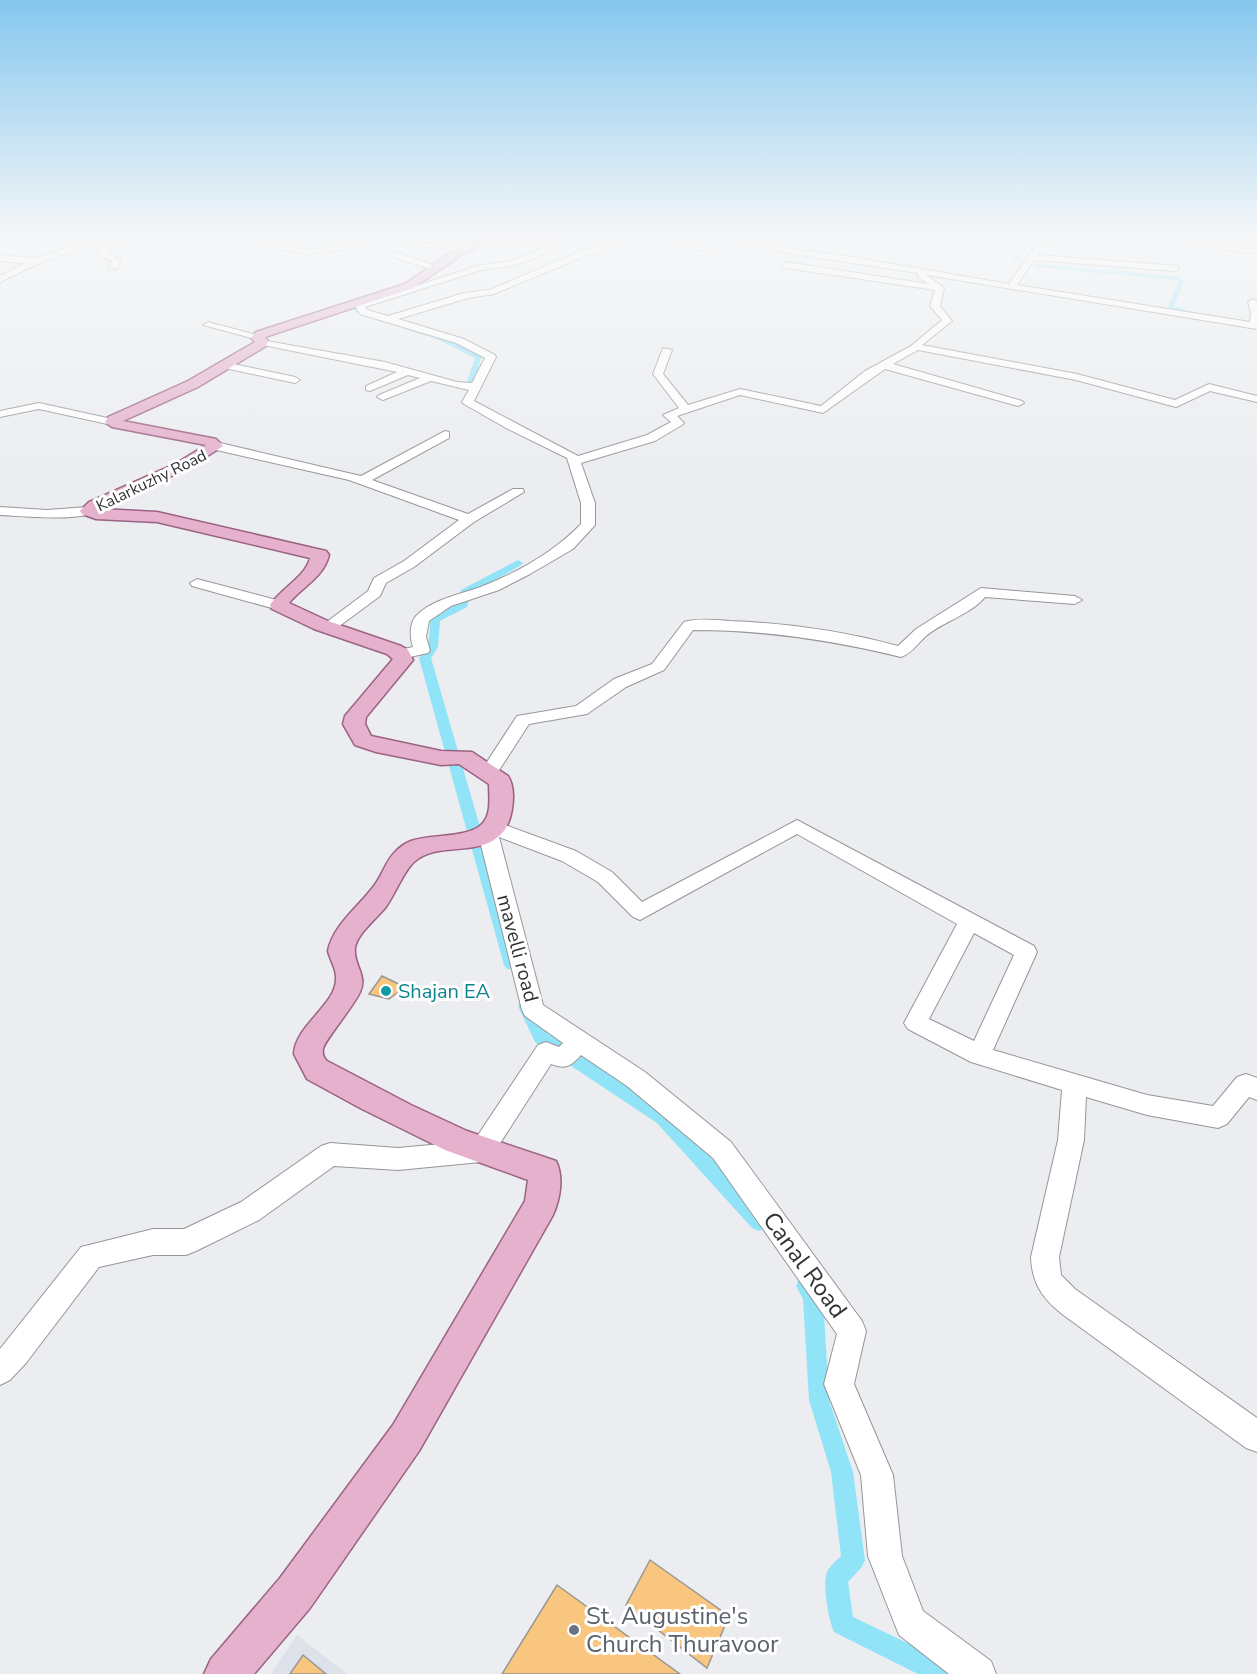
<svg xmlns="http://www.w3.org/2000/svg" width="1257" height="1674" font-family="'Nunito Sans',sans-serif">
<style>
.built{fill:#dce1ea}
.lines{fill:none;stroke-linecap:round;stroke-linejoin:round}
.canal{fill:#91e4f8;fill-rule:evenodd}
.building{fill:#f8c67e;stroke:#999794;stroke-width:1.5}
.minor-casing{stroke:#949698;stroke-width:2}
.major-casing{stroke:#9b6382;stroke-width:3}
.minor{fill:#fff;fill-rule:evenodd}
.major{fill:#e5b1cd;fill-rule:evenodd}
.culture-dot{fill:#0f9aa8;stroke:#fff;stroke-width:2}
.worship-dot{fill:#6b7280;stroke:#fff;stroke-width:2}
.labels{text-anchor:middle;stroke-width:6;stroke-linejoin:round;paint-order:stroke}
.far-street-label{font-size:16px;fill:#323334;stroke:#fff}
.street-label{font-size:20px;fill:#323334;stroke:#fff}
.culture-label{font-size:20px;fill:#0d838f;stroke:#fff;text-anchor:start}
.near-street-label{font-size:24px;fill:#323334;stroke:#fff}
.near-worship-label{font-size:24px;fill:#5b616d;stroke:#fff;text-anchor:start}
</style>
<rect width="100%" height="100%" fill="#ebedf0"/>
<polygon class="built" points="297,1635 347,1674 271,1674"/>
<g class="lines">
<g class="canal">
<polygon points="1031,239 1037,239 1015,262 1011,262"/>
<polygon points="1037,264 1180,277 1184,282 1174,306 1203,316 1200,318 1168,308 1178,282 1176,280 1035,267"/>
<polygon points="370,299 372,302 359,307 360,311 379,318 379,320 354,312 353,305"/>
<polygon points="407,326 441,337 482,355 474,384 467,382 475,358 437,339 405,329"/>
<polygon points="518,560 523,563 521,565 469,596 461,596 460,594 461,590"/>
<polygon points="464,597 469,600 467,607 440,621 438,647 431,658 520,965 517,969 507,969 504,965 419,658 428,647 431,617 458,603 460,598"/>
<polygon points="526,1000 532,1002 547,1033 669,1113 766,1216 768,1222 766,1228 759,1231 752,1228 657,1123 535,1042 518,1006 520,1002"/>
<path d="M806,1277L813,1279L823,1296L829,1400L853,1472L865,1560L861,1568L848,1582L853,1617L953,1665L956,1674H918L834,1632C829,1621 821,1581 828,1570C831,1565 837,1560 841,1556L831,1472L809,1400L803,1299L796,1286L799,1279Z"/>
</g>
</g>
<g class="building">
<polygon points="382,976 405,987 389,999 369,994"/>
<polygon points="650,1560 729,1616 707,1668 626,1605"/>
<polygon points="557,1585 680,1674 502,1674"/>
<polygon points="303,1655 326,1674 290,1674"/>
</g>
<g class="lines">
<defs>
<g id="minor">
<polygon points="134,239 151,239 110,249 107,253 121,260 116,269 109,267 112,261 97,254 103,249 77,249 37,264 0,282 0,276 25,263 0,261 0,255 36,258 76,245 114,244"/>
<polygon points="214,239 238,239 310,250 381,240 403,240 452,246 470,245 474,247 452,250 403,244 381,244 310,254"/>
<path d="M553,239H561L555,248L536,258L511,266L481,270L365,307L367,310L388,316L464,293L489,290L579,252L626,239H640L585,256L494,294L468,298L398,319L464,339L495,355L496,357L474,401L578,456L647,435L671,422L663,415L679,408L653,374L663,348L672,350L663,374L688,405L740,389L821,406L865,371L911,346L942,320L930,306L935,290L786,268L782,265L786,262L928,284L918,277V273L696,239H717L846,256L1009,284L1040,239H1048L1037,255L1178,266V270L1175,271L1034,260L1017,285L1250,322L1251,313L1248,302L1253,299L1257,301V329L927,275L944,288L940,306L952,321L922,345L1077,374L1175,400L1209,384L1257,396V402L1210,391L1176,407L1076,380L918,350L893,364L1022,401L1024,403L1018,406L885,369L823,413L740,395L677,416L684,423L682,425L655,441L581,463L595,503V525L573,549L530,574L499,590L451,606L429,621L426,637L430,650L428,653L401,659L395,657L393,654L395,651L413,647C410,638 409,624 416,616C435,597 465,594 488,584C522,570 556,550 581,524V503L567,458L506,428L464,404L462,402L469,390L431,381L383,400L377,397L379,395L420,378L408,375L370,391L366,390V386L397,372L263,345L259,344V340L203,325L208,322L261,336V340L385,362L457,382L472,383L485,358L456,343L360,314L355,306L477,266L510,261L530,254L549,244Z"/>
<polygon points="642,239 662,239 720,251 716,253"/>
<polygon points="1200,242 1251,249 1255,251 1251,253 1197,246 1197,242"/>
<polygon points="393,253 399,253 441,268 437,271 393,257"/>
<polygon points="224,362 295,377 300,380 295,383 220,367 220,363"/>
<polygon points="39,403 112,419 118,422 112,425 39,409 0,417 0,411"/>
<polygon points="445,431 449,432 449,438 372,480 468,514 513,489 523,489 524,492 474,522 414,567 386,583 380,596 334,630 324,630 321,627 324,624 368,591 374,578 404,561 459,520 349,480 216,450 210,446 216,442 361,476"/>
<path d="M0,507L47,510L88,507L95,511C83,522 18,516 0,515Z"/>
<polygon points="197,579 284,602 287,605 279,610 192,586 190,583"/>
<path d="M981,588L1075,596L1082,600L1075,604L985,597C970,615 944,621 926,636C918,643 911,654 901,657C832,640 765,630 693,630L664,670L626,687L587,714L529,724L494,778H482L479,774L517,716L576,706L614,679L652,664L684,622C698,618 715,620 729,621C787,623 843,631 898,646L916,629Z"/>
<path d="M797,820L1034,946L1037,952L993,1050L1147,1095L1213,1106L1237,1077L1246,1074L1257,1078V1100L1249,1097L1227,1124L1218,1128L1147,1115L1086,1097L1084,1140L1059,1257L1061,1275L1075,1289L1257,1418V1452L1246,1448L1062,1314C1042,1298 1032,1283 1031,1257L1058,1140L1062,1090L971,1062L908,1029L904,1023L957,924L797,834L640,920L633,917L598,882L562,861L499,837L543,1005L645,1072L731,1142L862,1321L866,1331L854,1384L893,1475L902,1556L923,1611L991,1661L996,1674H949L899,1635L868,1556L861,1475L824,1384L837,1334L713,1158L627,1086L581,1055C571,1066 566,1070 551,1064L490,1159L481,1162L398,1170L334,1166L259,1220L196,1251L186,1255H153L99,1267L26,1363L10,1380L0,1385V1349L81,1247L153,1229H184L241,1202L321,1146L330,1143L398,1148L474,1141L538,1045L546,1042L559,1047L563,1043L525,1016L522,1010L478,833C484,824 490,821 500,823L576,851L612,872L642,902ZM974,933L1014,955L974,1041L929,1019Z"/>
</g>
<path id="major" d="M479,239H558L538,244L494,242L481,245L460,256L413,288L265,337L268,341L266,346L198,387L123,421L216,439L223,446L187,469L100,509L157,512L326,551L329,555C323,578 303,586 289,603L328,621L401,646L408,650L413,660L366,717L365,724L371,736L441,751L472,752L508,776C517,789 513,820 503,832C480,859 438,840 414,862C403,872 395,895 385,908C376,919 357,934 355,948C353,965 368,975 360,992C354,1006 324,1041 323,1049C322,1055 324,1058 327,1061L411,1105L467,1131L556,1161C564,1177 560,1199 553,1215L419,1451L310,1608L254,1674H204L211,1659L280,1578L393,1425L525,1201L528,1180L445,1150L362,1109L307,1079L294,1054C295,1025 338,1004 336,977C336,968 330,960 328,951C333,924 362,904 376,883C383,873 387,859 396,851C400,847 406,843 411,841C431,834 469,838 482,824C492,814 489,797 489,784L459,764L441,765L376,752L355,745L343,724L345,716L393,659L387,654L314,629L272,609L270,605C281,589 306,576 310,558L157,522L96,519L82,514L80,511L89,502L177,463L206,445L112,427L105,422L108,417L188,381L255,342L251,338L256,332L405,284L453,251Z"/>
</defs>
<use href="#minor" class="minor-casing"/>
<use href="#major" class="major-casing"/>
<use href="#minor" class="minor"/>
<use href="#major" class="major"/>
</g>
<linearGradient id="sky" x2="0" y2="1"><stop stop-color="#85c7ee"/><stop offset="0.5" stop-color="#f6f7f8"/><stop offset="1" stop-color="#f6f7f8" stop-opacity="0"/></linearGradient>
<rect width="1257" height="474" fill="url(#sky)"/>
<circle class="culture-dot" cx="386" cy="991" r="6"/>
<circle class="worship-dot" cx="574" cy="1630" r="6"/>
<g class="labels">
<g class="far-street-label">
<text transform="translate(151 480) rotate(-26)" y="6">Kalarkuzhy Road</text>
</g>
<g class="street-label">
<text transform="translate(518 948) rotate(75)" y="7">mavelli road</text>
</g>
<g class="culture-label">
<text x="398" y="998">Shajan EA</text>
</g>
<g class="near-street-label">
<text transform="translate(805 1265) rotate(54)" y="8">Canal Road</text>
</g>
<g class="near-worship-label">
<text x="586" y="1624">St. Augustine's<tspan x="586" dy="28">Church Thuravoor</tspan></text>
</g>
</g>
</svg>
